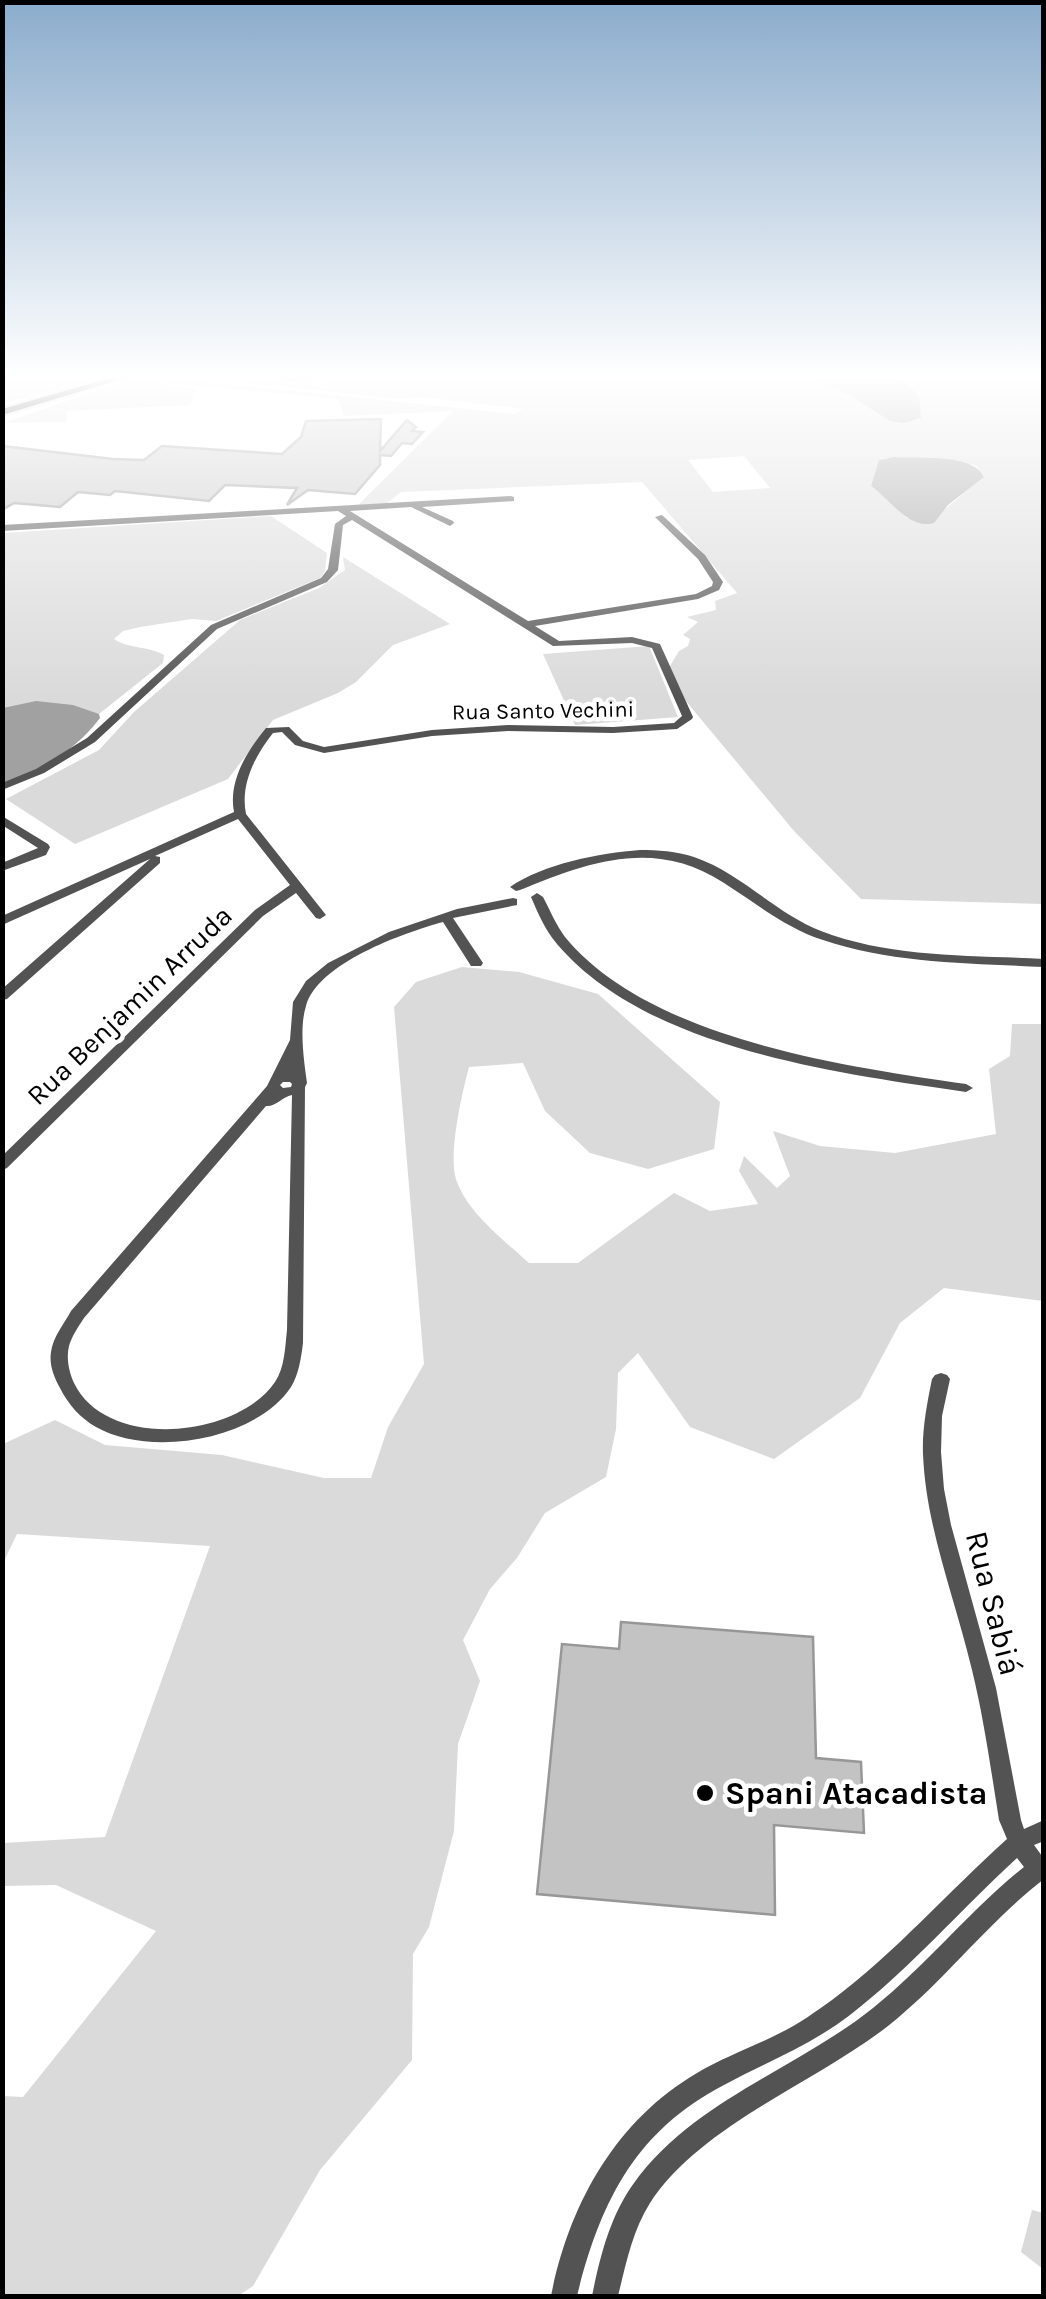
<svg xmlns="http://www.w3.org/2000/svg" width="1046" height="2299" font-family="Karla,sans-serif">
<style>
.green{fill:#dadada;fill-rule:evenodd}
.water{fill:#a1a1a1}
.building{fill:#c3c3c3;stroke:#979797;stroke-width:2.5}
.lines{fill:none;stroke-linecap:round;stroke-linejoin:round}
.major-casing{stroke:#dbdbdb;stroke-width:5}
.minor{fill:#535353;fill-rule:evenodd}
.major{fill:#000;fill-rule:evenodd}
.poi-dot{fill:#000;stroke:#fff;stroke-width:4}
.labels{text-anchor:middle;stroke-width:9;stroke-linejoin:round;paint-order:stroke}
.far-street-label{font-size:22px;fill:#000;stroke:#fff}
.street-label{font-size:28px;fill:#000;stroke:#fff}
.near-street-label{font-size:32px;fill:#000;stroke:#fff}
.near-poi-label{font-size:32px;font-weight:bold;fill:#000;stroke:#fff;text-anchor:start}
</style>
<rect width="100%" height="100%" fill="#fff"/>
<g class="green">
<polygon points="3,375 83,375 93,382 3,403"/>
<path d="M141,375L514,414L523,409L424,397L399,399L169,375H260L337,383L405,375H800L846,393L890,421L919,420L921,415L908,380L899,375H1043V904L861,899L794,831L680,694L667,671L679,651L688,646L690,639L683,635L698,622L687,617L716,610L715,601L737,593L642,482L401,492L386,504L357,506L453,411L344,416L339,399L139,381L197,389L190,405L67,411L66,422L3,423ZM744,456L770,488L713,492L688,460ZM885,458L965,463L977,466L984,476L936,517L906,518L901,509L871,486L879,460Z"/>
<path d="M271,516L327,553L325,571L320,578L216,621L192,619L140,627L123,631L114,639C129,649 148,646 164,655L163,663L99,714L93,727L3,786V533Z"/>
<polygon points="343,557 450,624 393,645 356,682 338,693 273,720 228,779 75,844 6,799 99,750 134,712 240,620 319,588 345,570"/>
<polygon points="649,646 678,717 575,725 543,654"/>
<path d="M462,967L519,972L598,994L720,1102L714,1149L648,1169L590,1153L545,1111L523,1063L469,1067C462,1093 447,1158 457,1182C469,1214 505,1241 529,1263H578L674,1193L710,1211L758,1204L739,1171L744,1156L777,1188L790,1176L773,1131L820,1146L895,1153L996,1134L989,1069L1010,1056L1012,1024H1043V1301L944,1288L900,1323L860,1398L774,1459L690,1427L638,1353L618,1373L616,1429L606,1477L545,1513L517,1558L490,1589L463,1640L480,1681L458,1744L454,1831L429,1927L413,1954L412,2060L320,2170L253,2286L238,2296H3V2096L23,2097L156,1931L56,1885L3,1886V1843L105,1837L210,1546L17,1534L3,1563V1444L55,1420L105,1445L222,1455L324,1478H371L388,1427L424,1364L394,1007L416,982Z"/>
<polygon points="1032,2210 1043,2213 1043,2269 1021,2252"/>
</g>
<g class="water">
<polygon points="800,375 899,375 919,396 921,418 904,423 890,421 846,393"/>
<path d="M894,457C918,459 974,453 984,477L948,505L934,523C909,530 891,500 871,486L879,460Z"/>
<path d="M36,701L73,705L99,714L100,718C74,752 41,770 3,786V708Z"/>
</g>
<g class="building">
<polygon points="381,419 380,451 407,420 416,427 412,431 423,432 412,444 402,443 391,456 380,455 380,465 355,494 308,490 287,505 297,488 225,485 209,501 115,491 110,495 78,492 60,507 14,503 2,510 2,446 113,459 144,460 162,446 282,454 301,437 306,421"/>
<polygon points="621,1622 813,1637 816,1758 861,1762 864,1833 774,1825 775,1915 537,1894 562,1644 619,1649"/>
</g>
<g class="lines">
<defs>
<polygon id="major" points="120,375 135,375 2,415 2,409"/>
</defs>
<use href="#major" class="major-casing"/>
<g class="minor">
<polygon points="275,375 356,375 288,381"/>
<path d="M511,496L514,497V501L422,507L453,521L454,523L450,526L411,507L350,511L528,621L696,594L712,586L713,582L698,559L655,517L662,515L705,555L723,582L719,590L698,599L535,626L559,641L632,637L660,644L693,717L692,719L677,729L613,733L508,731L432,736L324,753L295,745L282,732L273,733C255,756 240,784 246,814L326,915L320,919L316,918L296,893L263,916L7,1168L2,1170V1156L255,910L290,885L238,819L155,856L160,857V863L7,999L2,1000V989L150,859L2,925V916L234,812C228,781 247,751 266,728L289,727L303,741L324,747L432,730L508,725L613,727L674,723L682,716L652,648L632,643L553,646L352,520L343,525L338,570L327,582L217,629L95,742L44,773L2,790V783L36,769L87,738L211,625L321,578L328,569L335,524L346,516L338,511L2,531V525Z"/>
<polygon points="2,816 48,844 50,847 46,855 2,871 2,863 38,848 2,825"/>
<path d="M640,850C658,850 676,851 694,857C741,873 775,913 821,931C891,958 970,955 1044,959V967C970,963 894,964 823,940C786,928 757,904 724,883C656,838 590,861 520,890L516,891L510,887C543,864 600,853 640,850Z"/>
<path d="M537,893L543,897C550,910 556,925 565,937C649,1039 843,1066 966,1084L973,1088L966,1092C837,1073 646,1049 557,944C545,930 538,913 531,897Z"/>
<path d="M513,898L517,899V905L453,918L483,963L481,966H471L443,922C403,933 318,963 306,1006C299,1028 304,1061 307,1083L305,1087L303,1343C301,1358 299,1374 291,1387C256,1440 150,1458 96,1427C80,1418 68,1404 60,1388C54,1377 49,1365 51,1352C53,1337 64,1324 71,1311L267,1086L290,1040L293,1002L306,981L328,963L389,932L457,909ZM283,1082H290L292,1084L291,1087L283,1088L280,1085ZM292,1095L287,1330C285,1347 285,1367 275,1382C237,1438 107,1451 74,1383C69,1372 66,1358 69,1346C72,1336 78,1327 84,1318L266,1106C276,1107 282,1097 292,1095Z"/>
<path d="M941,1373L947,1375L950,1379L942,1416L941,1452L944,1489L951,1525L996,1688L1021,1820L1024,1829L1044,1820V1841L1034,1845L1042,1856L1044,1855V1879C987,1923 944,1982 888,2026C815,2083 701,2125 650,2203C632,2232 626,2264 618,2296H592C600,2257 610,2216 634,2183C693,2101 797,2069 873,2008C927,1965 970,1910 1024,1867L1017,1858C961,1909 911,1968 850,2015C811,2045 767,2062 724,2085C635,2131 600,2203 577,2296H551C569,2205 615,2121 697,2073C724,2057 753,2047 780,2033C799,2024 815,2012 832,2000C895,1953 948,1892 1007,1839L999,1820C991,1770 984,1719 972,1670C955,1598 926,1528 923,1454C922,1429 927,1404 932,1379L935,1375Z"/>
</g>
<use href="#major" class="major"/>
</g>
<linearGradient id="sky" x2="0" y2="1"><stop stop-color="#8baccc"/><stop offset="0.54" stop-color="#fff"/><stop offset="1" stop-color="#fff" stop-opacity="0"/></linearGradient>
<rect width="1046" height="697" fill="url(#sky)"/>
<circle class="poi-dot" cx="705" cy="1793" r="10"/>
<g class="labels">
<g class="far-street-label">
<text transform="translate(543 710) rotate(-1)" y="8">Rua Santo Vechini</text>
</g>
<g class="street-label">
<text transform="translate(129 1005) rotate(-44)" y="10">Rua Benjamin Arruda</text>
</g>
<g class="near-street-label">
<text transform="translate(994 1603) rotate(76)" y="11">Rua Sabiá</text>
</g>
<g class="near-poi-label">
<text x="725" y="1804">Spani Atacadista</text>
</g>
</g>
<rect width="1046" height="2299" fill="none" stroke="#000000" stroke-width="10"/>
</svg>
